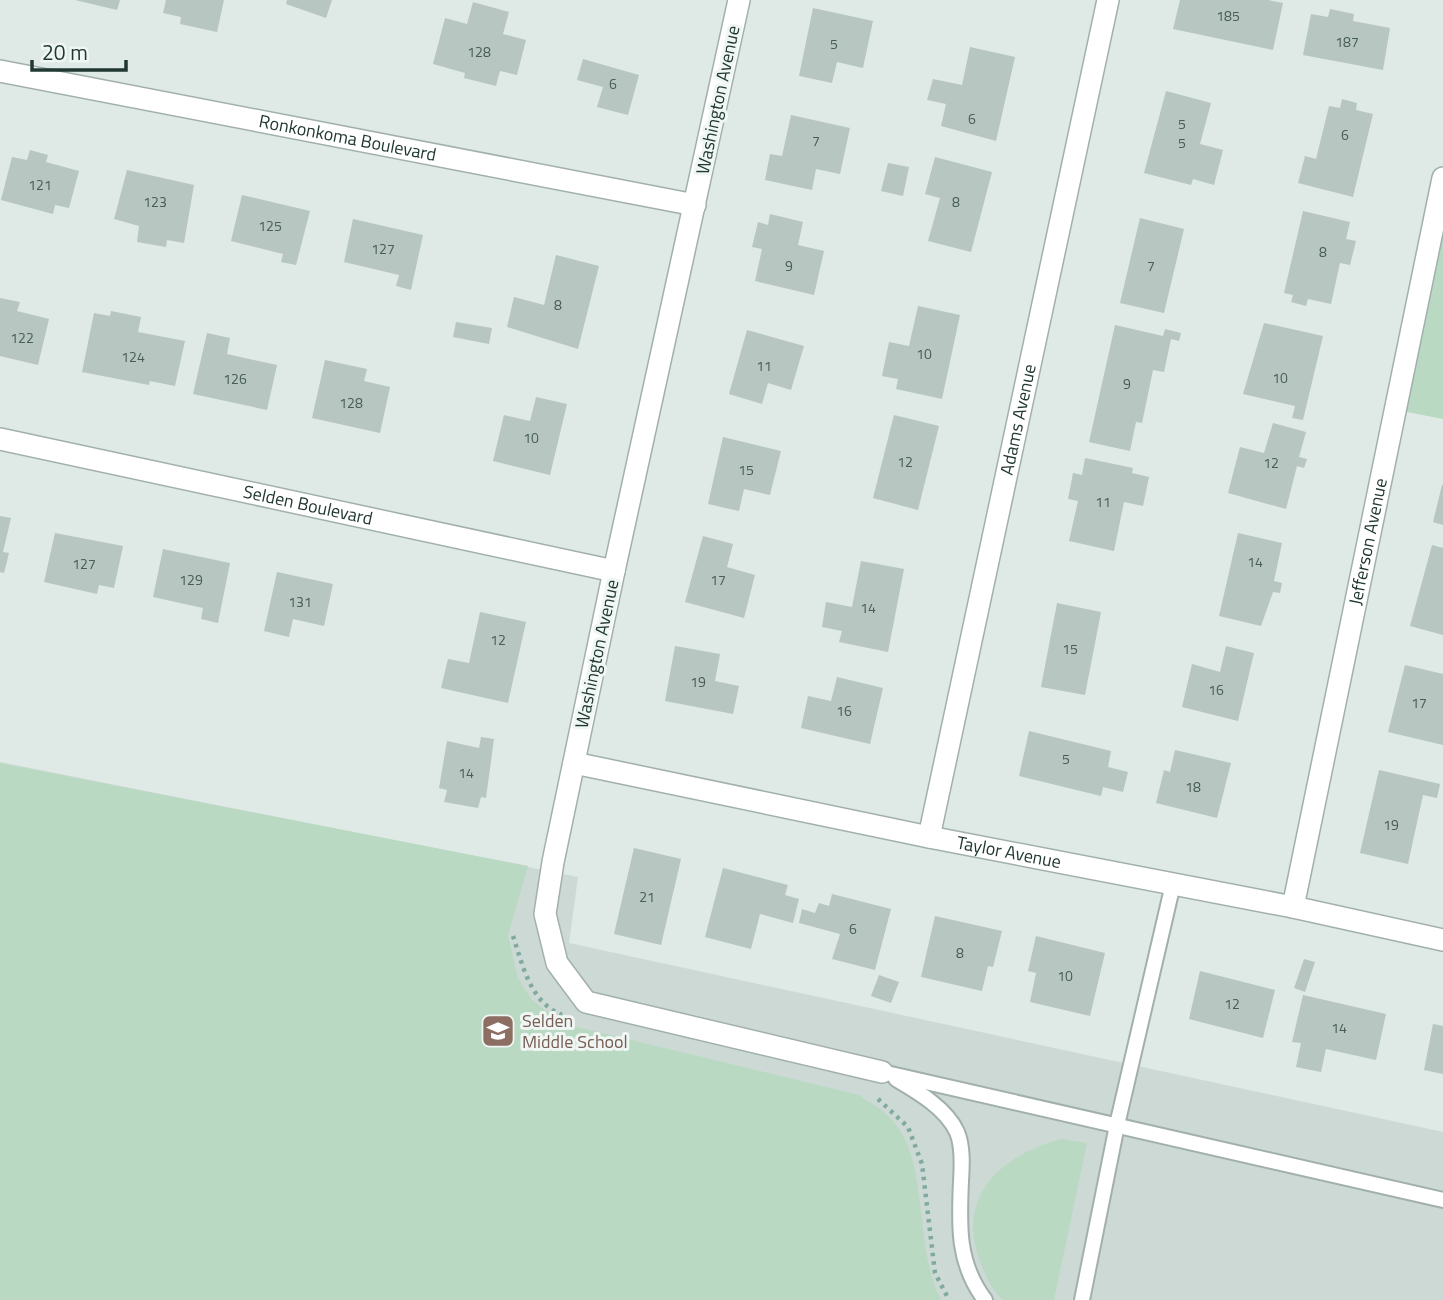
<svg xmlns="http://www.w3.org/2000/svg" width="1443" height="1300" font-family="'Titillium Web',sans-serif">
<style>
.built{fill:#cdd9d4}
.green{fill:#b9d9c3}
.building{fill:#b7c6c1}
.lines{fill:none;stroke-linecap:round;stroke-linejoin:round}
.service-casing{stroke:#a2b0ac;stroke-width:18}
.minor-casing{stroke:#a2b0ac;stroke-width:24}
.path{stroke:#81aa9f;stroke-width:4.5;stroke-dasharray:3.5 5;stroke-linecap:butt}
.service{stroke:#fff;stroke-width:14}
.minor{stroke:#fff;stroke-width:21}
.labels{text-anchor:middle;stroke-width:6;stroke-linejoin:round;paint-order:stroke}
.number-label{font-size:14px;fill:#465c56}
.street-label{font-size:18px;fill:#213832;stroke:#eff6f3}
.education-label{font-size:18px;fill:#785e54;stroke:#eff6f3;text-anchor:start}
</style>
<rect width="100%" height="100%" fill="#dfe9e5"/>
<polygon class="built" points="0,762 578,877 569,943 1443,1132 1443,1300 0,1300"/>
<g class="green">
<polygon points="1443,192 1443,419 1397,410"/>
<path d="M0,763L528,866L508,935L518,978L532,1000L545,1010L577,1027L859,1095C870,1103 884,1110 893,1121C930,1163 913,1245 941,1300H0Z"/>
<path d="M1061,1139L1087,1143L1054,1300H1003C993,1291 986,1277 981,1264C954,1197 1001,1155 1061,1139Z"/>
</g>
<g class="building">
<polygon points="75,0 120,0 117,10"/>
<polygon points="166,0 224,0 217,32 180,24 181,17 163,13"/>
<polygon points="287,0 332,0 326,18 286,4"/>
<polygon points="1180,0 1268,0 1283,3 1273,50 1173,29"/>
<polygon points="473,2 509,12 503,34 526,40 517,75 500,71 496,86 464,78 465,73 433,64 445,18 467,24"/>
<polygon points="813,8 873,21 863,68 837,62 832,83 799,76"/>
<polygon points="1330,9 1354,14 1353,21 1390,28 1383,70 1303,55 1311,14 1328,17"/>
<polygon points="970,47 1015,57 996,141 941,126 946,104 927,100 933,79 962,85"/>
<polygon points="583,59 639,75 628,115 597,107 603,87 577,80"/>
<polygon points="1166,91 1211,103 1200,144 1223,150 1214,185 1193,179 1191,185 1144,173"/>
<polygon points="1342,99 1357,103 1356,110 1373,114 1353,197 1298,183 1305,156 1316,159 1329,106 1340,108"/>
<polygon points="791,115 850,128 840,174 816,169 812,190 765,180 770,154 782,156"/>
<polygon points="30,150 48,155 46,162 79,171 69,208 55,205 53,214 1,200 12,157 27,160"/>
<polygon points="935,157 992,172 971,252 928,241 940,198 925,194"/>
<polygon points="888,163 909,167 903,196 881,191"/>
<polygon points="127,170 194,185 184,243 167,240 166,247 137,242 139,226 114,219"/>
<polygon points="242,195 310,211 296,265 281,262 283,254 231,241"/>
<polygon points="1303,211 1350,222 1346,239 1356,241 1350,265 1340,263 1331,304 1308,299 1306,306 1291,302 1293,295 1284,293"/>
<polygon points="770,214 803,222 798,245 824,251 814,295 755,281 762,249 752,247 758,222 768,225"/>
<polygon points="1140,218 1184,229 1164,313 1120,303"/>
<polygon points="353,219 423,235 411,290 396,286 399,275 344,262"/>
<polygon points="556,255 599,266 578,349 507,327 514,297 544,305"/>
<polygon points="0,298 20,302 17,311 49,319 38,365 0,356"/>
<polygon points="918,306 960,315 942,399 896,389 898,379 882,376 889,342 909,346"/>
<polygon points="111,311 141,317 138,332 185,341 175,386 150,381 149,385 82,372 94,313 110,316"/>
<polygon points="456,322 492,328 489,344 453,337"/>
<polygon points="1264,323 1323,336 1303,420 1292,418 1295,406 1243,394"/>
<polygon points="1115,325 1163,336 1165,329 1181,333 1179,341 1171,339 1164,372 1153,370 1142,423 1136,422 1130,451 1089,442"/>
<polygon points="747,330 804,346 791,390 768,383 762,404 729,394"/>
<polygon points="207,333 230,338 227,354 277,365 267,410 193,394"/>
<polygon points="325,360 367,369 364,381 390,387 380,433 312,418"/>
<polygon points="536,397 567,404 550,475 493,461 504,415 530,421"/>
<polygon points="894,415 939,426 918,510 873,498"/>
<polygon points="1273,423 1306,432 1299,457 1307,459 1304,468 1297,466 1286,509 1228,493 1240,447 1264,453"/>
<polygon points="723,437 781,451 770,495 744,489 739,511 708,504"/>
<polygon points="1085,458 1133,468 1132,473 1149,477 1143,506 1124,502 1114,551 1069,541 1078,501 1068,499 1073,473 1082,475"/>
<polygon points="1442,485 1443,485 1443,525 1433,522"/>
<polygon points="0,516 11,518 3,552 9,553 4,573 0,572"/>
<polygon points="55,533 123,546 114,588 99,585 97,594 44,582"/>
<polygon points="1238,533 1282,543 1274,581 1282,583 1280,593 1273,592 1261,626 1219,616"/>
<polygon points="703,536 733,544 727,567 755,575 744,618 685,602"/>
<polygon points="1432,545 1443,548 1443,635 1410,626"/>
<polygon points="163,549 230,563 218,623 201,619 203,608 153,597"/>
<polygon points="861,561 904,569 888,652 839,642 842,631 822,627 826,602 852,607"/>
<polygon points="277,572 333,584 324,626 293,619 289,637 264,631"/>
<polygon points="1057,603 1101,612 1085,695 1041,687"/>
<polygon points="480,612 526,622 508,703 441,688 448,659 469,663"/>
<polygon points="675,646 720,654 715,681 739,686 733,714 665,701"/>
<polygon points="1226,646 1254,653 1238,721 1182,707 1192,664 1220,672"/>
<polygon points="1405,665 1443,674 1443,745 1388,732"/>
<polygon points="837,677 883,688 870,744 801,728 808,696 831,701"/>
<polygon points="1029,731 1111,751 1108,767 1128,772 1123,792 1103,787 1101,796 1019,776"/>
<polygon points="481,737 494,739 486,798 481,797 478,808 444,802 447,790 439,788 447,741 479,748"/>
<polygon points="1175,750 1231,763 1217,818 1156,803 1164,770 1170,772"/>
<polygon points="1379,770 1440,784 1437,798 1423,795 1408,864 1360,853"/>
<polygon points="634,848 681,859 661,945 614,934"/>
<polygon points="723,868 788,885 785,895 799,899 793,923 760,914 751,949 705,937"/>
<polygon points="832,894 891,909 875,970 832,959 840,934 799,923 802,909 815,913 819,903 829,906"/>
<polygon points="935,916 1002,931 993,967 988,966 982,991 921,977"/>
<polygon points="1036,936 1105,953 1090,1016 1030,1002 1036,973 1028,971"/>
<polygon points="1304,959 1315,962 1305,992 1294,988"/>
<polygon points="1200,971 1275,990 1263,1038 1189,1019"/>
<polygon points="879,975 899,982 891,1003 871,996"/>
<polygon points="1303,995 1386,1014 1376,1060 1326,1049 1321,1072 1296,1067 1301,1043 1292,1042"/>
<polygon points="1433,1024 1443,1026 1443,1074 1424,1070"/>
</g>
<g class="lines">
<defs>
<g id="service">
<polyline points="882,1072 1443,1200"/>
<path d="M896,1079C918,1092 946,1108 957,1132C963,1146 962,1166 961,1181C959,1225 957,1263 985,1300"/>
<polyline points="1082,1300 1117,1125 1173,884"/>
</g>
<g id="minor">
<polyline points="739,0 614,571 553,862 545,914 557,963 586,1002 882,1072"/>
<path id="s1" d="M0,71L695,205"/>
<path id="s2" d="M0,439L614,571"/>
<path id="s3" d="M574,763L929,837L1293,907L1443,940"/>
<path id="s4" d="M929,837L1108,0"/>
<path id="s5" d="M1293,907L1443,178"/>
</g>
</defs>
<use href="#service" class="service-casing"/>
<use href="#minor" class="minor-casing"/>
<g class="path">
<path d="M513,936C523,966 530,1002 562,1015"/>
<polyline points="878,1099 908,1127 922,1164 935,1273 949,1300"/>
</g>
<use href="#service" class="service"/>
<use href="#minor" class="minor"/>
</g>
<defs>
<symbol id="school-square" viewBox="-11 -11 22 22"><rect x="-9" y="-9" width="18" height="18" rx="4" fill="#8d6e63" stroke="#eff6f3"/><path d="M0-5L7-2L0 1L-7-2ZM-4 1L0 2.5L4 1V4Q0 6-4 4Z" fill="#fff"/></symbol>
</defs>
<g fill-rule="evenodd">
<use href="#school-square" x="479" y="1012" width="38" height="38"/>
</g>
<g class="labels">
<g class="number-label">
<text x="1228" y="21">185</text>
<text x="1347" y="47">187</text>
<text x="834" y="49">5</text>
<text x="479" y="57">128</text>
<text x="613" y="89">6</text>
<text x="972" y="124">6</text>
<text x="1182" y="129">5</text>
<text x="1345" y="140">6</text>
<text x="816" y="146">7</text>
<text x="1182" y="148">5</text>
<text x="40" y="190">121</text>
<text x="155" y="207">123</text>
<text x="956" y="207">8</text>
<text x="270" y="231">125</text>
<text x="383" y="254">127</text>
<text x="1323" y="257">8</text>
<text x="789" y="271">9</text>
<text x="1151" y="271">7</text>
<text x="558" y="310">8</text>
<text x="22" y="343">122</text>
<text x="924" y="359">10</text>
<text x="133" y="362">124</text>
<text x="764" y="371">11</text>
<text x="1280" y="383">10</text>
<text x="235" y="384">126</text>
<text x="1127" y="389">9</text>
<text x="351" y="408">128</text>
<text x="531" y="443">10</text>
<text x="905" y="467">12</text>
<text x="1271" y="468">12</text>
<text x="746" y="475">15</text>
<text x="1103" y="507">11</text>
<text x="1255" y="567">14</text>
<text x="84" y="569">127</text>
<text x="191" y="585">129</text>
<text x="718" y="585">17</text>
<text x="300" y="607">131</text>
<text x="868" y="613">14</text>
<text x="498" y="645">12</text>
<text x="1070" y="654">15</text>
<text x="698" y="687">19</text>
<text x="1216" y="695">16</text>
<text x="1419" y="708">17</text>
<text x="844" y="716">16</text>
<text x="1066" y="764">5</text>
<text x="466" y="778">14</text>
<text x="1193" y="792">18</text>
<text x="1391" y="830">19</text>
<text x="647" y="902">21</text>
<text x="853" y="934">6</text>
<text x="960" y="958">8</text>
<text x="1065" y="981">10</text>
<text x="1232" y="1009">12</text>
<text x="1339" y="1033">14</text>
</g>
<g class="street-label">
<text transform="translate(718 100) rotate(-78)" y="6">Washington Avenue</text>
<text dy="6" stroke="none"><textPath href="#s1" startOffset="354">Ronkonkoma Boulevard</textPath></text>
<text dy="6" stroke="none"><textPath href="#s4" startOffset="427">Adams Avenue</textPath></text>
<text dy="6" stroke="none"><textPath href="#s2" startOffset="315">Selden Boulevard</textPath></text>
<text dy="6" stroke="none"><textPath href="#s5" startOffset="373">Jefferson Avenue</textPath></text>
<text transform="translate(597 654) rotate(-78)" y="6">Washington Avenue</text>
<text dy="6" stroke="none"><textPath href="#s3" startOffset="444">Taylor Avenue</textPath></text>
</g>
<g class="education-label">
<text x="522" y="1027">Selden<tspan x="522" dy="21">Middle School</tspan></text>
</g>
</g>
<path d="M32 60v10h94v-10" fill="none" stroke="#213832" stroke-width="3.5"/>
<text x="42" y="60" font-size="21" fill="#213832" stroke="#eff6f3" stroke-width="5" paint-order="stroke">20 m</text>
</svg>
